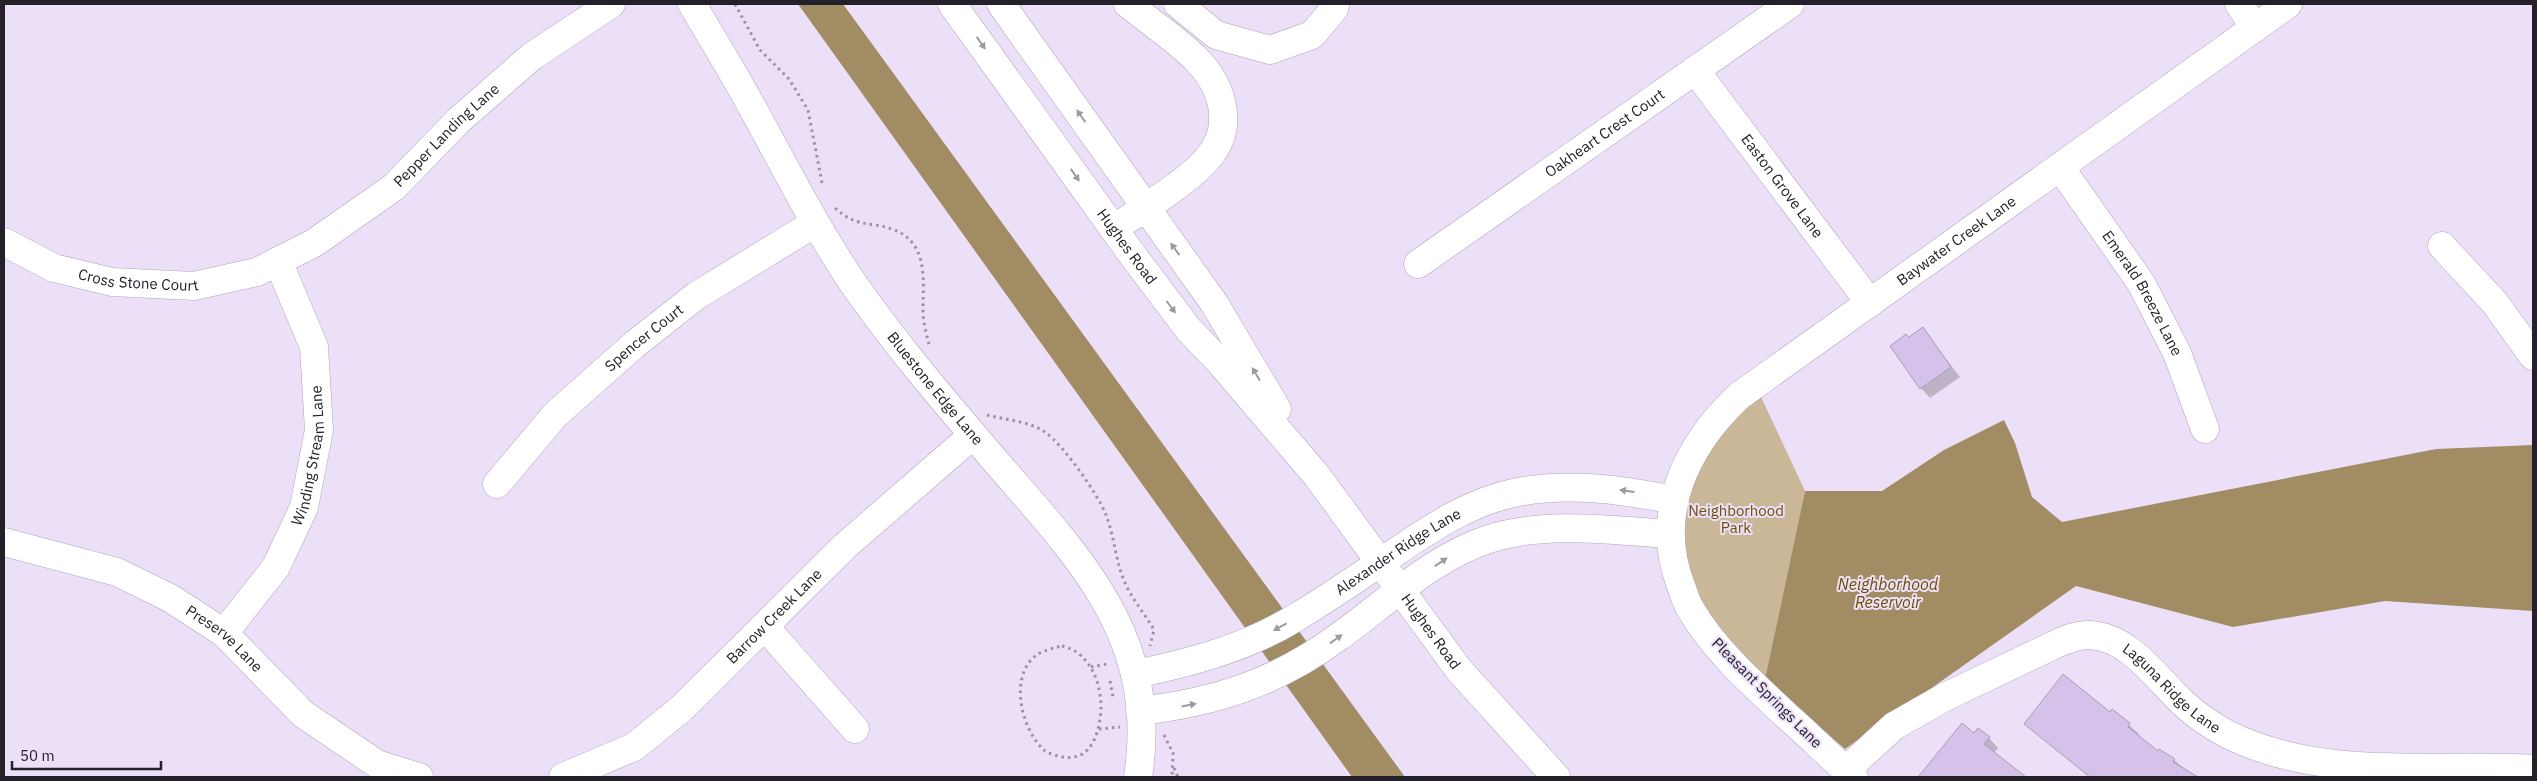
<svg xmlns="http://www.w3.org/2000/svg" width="2537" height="781" font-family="'IBM Plex Sans',sans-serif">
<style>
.green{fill:#c9b797}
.water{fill:#a28c64}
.shadow{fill:#0003}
.building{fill:#d5c1ea;stroke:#a99eb4}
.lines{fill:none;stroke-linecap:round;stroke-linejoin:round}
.minor-casing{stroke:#aea4ba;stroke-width:29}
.major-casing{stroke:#aea4ba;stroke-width:29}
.path{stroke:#9a91a3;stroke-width:3;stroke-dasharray:2.5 4;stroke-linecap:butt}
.minor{stroke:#fff;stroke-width:28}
.major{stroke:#fff;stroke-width:28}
.oneway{fill:#9c9b9f}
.labels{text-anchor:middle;stroke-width:4;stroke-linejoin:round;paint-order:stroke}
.street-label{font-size:15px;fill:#242029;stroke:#ece0f8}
.park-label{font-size:15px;fill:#6f5005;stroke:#ece0f8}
.water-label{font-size:16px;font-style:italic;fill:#6b4c00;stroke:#ece0f8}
</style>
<rect width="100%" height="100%" fill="#ece0f8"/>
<polygon class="green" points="1755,384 1805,491 1765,679 1690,609 1671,516 1700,440"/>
<g class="water">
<polygon points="798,4 843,4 1405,777 1352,777"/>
<polygon points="2004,420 2015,443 2032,497 2062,522 2436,449 2533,445 2533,611 2385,601 2233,627 2076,586 1845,749 1765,679 1805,491 1882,491 1944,450"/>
</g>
<g class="shadow">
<polygon points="1923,329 1960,377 1930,398 1921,388 1909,339"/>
<polygon points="2113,711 2139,734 2137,736 2158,753 2174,760 2195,777 2090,777 2025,723 2110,713"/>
<polygon points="1989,738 1998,748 1994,753 2025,777 1927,777 1923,773"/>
</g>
<g class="building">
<polygon points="1923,327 1951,367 1920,389 1890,346 1906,334 1909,337"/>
<polygon points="2063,674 2110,712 2112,709 2130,723 2128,727 2158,751 2159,749 2175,759 2173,762 2198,777 2090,777 2024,724"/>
<polygon points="1962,723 1974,733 1978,728 1990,737 1984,744 2026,777 1918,777"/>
</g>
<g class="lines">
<defs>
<g id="minor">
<path id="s1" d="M692,4C712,38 733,72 752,107C785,167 816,229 855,286C897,346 944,401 992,457C1077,556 1160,635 1138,777"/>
<polyline points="1178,4 1216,35 1270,50 1312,35 1334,9 1335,4"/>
<polyline points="2239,4 2255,28"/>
<path id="s2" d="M1695,70L1870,303"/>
<path id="s3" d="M2060,167L2141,283L2177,353L2205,429"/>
<path d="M1113,229C1140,211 1188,182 1208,158C1235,127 1223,86 1196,59C1176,39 1150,22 1128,4"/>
<path id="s4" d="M4,242L54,268L112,282L194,286L257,272L314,243L394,187L459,120L531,57L611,4"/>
<polyline points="2442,246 2495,303 2533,356"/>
<path id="s5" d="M1418,264L1790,4"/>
<path id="s6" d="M497,484L555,415L635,344L696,296L815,223"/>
<path id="s7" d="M4,542L117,572L170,598L224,633L303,714L377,764L419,777"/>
<polyline points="765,627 855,729"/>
<path id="s8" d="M224,633L276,567L304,507L319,430L314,347L278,261"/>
<path id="s9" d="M1136,674C1192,662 1246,648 1295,618C1324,601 1353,581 1381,562C1424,533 1466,502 1518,492C1571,482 1622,490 1675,500"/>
<path d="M1140,711C1216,702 1275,683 1337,638C1385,604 1431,558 1489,539C1545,521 1611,530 1669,534"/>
<path id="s10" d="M1846,770L1894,726L1945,697L2054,645C2065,640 2078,634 2090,635C2130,637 2157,679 2183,703C2196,715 2212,726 2227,734C2320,781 2432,763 2533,769"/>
<path id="s11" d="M563,777L634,747L681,709L845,546L973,435"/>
<path id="s12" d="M1854,777C1831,758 1810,736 1787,716C1753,684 1715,651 1691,610C1686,603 1684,593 1681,586C1653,513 1686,446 1739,396L2288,4"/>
</g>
<g id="major">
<path id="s13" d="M952,4L1128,249L1189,330L1218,360L1317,476L1459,670L1556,777"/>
<polyline points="1001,4 1214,303 1277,409"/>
</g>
</defs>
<use href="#minor" class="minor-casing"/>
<use href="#major" class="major-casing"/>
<g class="path">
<polyline points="735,4 760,50 789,79 808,110 822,183"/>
<path d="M835,208C857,228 868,221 892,229C929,242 923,280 923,310C923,321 926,333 929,344"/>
<path d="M987,415C1006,420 1029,421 1045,432C1064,446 1098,494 1106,515C1114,535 1115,557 1123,578C1130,597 1144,612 1154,630L1150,646"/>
<path d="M1062,646C1089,652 1101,681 1101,708C1100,731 1092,762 1063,757C1057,756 1050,754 1045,751C1023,732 1010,684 1031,660C1039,651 1050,649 1062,646Z"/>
<polyline points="1091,667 1107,664"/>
<polyline points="1110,681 1113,697"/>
<polyline points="1099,729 1120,727"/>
<polyline points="1164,735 1173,753 1172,777"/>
<polyline points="1174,768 1178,777"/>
</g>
<use href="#minor" class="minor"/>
<use href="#major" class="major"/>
</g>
<defs><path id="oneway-solid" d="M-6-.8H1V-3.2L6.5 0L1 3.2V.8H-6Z" transform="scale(1.25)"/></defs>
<g class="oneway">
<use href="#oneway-solid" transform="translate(981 43) rotate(55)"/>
<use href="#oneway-solid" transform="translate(1081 116) rotate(-125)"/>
<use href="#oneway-solid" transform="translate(1075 175) rotate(55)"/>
<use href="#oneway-solid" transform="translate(1175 249) rotate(-126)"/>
<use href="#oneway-solid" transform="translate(1171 307) rotate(53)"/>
<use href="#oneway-solid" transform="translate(1256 374) rotate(-121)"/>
<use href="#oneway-solid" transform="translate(1627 491) rotate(-172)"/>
<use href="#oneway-solid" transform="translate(1441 562) rotate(-34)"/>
<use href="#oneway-solid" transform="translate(1280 627) rotate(151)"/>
<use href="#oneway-solid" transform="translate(1336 639) rotate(-36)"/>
<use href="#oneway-solid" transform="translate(1189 705) rotate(-11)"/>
</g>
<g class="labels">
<g class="street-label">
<text dy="5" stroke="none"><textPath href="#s5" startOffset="228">Oakheart Crest Court</textPath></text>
<text dy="5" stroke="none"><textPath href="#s4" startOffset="498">Pepper Landing Lane</textPath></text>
<text dy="5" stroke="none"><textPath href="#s2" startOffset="145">Easton Grove Lane</textPath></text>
<text dy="5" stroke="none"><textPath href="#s12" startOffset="739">Baywater Creek Lane</textPath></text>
<text dy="5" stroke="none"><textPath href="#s13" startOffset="299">Hughes Road</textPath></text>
<text dy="5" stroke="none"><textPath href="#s4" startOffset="142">Cross Stone Court</textPath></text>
<text dy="5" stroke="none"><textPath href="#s3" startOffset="151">Emerald Breeze Lane</textPath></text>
<text dy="5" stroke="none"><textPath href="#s6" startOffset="208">Spencer Court</textPath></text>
<text dy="5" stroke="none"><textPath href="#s1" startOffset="456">Bluestone Edge Lane</textPath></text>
<text dy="5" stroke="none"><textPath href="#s8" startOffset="202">Winding Stream Lane</textPath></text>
<text dy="5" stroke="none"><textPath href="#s9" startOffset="292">Alexander Ridge Lane</textPath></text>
<text dy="5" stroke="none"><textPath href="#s11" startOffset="269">Barrow Creek Lane</textPath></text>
<text dy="5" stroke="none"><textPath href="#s13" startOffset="790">Hughes Road</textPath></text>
<text dy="5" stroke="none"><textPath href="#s7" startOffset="244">Preserve Lane</textPath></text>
<text dy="5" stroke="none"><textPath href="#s10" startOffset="382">Laguna Ridge Lane</textPath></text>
<text transform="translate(1767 693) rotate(45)" y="5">Pleasant Springs Lane</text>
</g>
<g class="park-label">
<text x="1736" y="516">Neighborhood<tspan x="1736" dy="17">Park</tspan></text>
</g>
<g class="water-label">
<text x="1888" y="590">Neighborhood<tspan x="1888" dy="18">Reservoir</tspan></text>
</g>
</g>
<rect width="2537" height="781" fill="none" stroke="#242029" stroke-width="10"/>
<path d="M12 761v8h149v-8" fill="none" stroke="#242029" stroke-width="2.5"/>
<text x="20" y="761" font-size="15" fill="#242029" stroke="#ece0f8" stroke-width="4" paint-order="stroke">50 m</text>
</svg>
